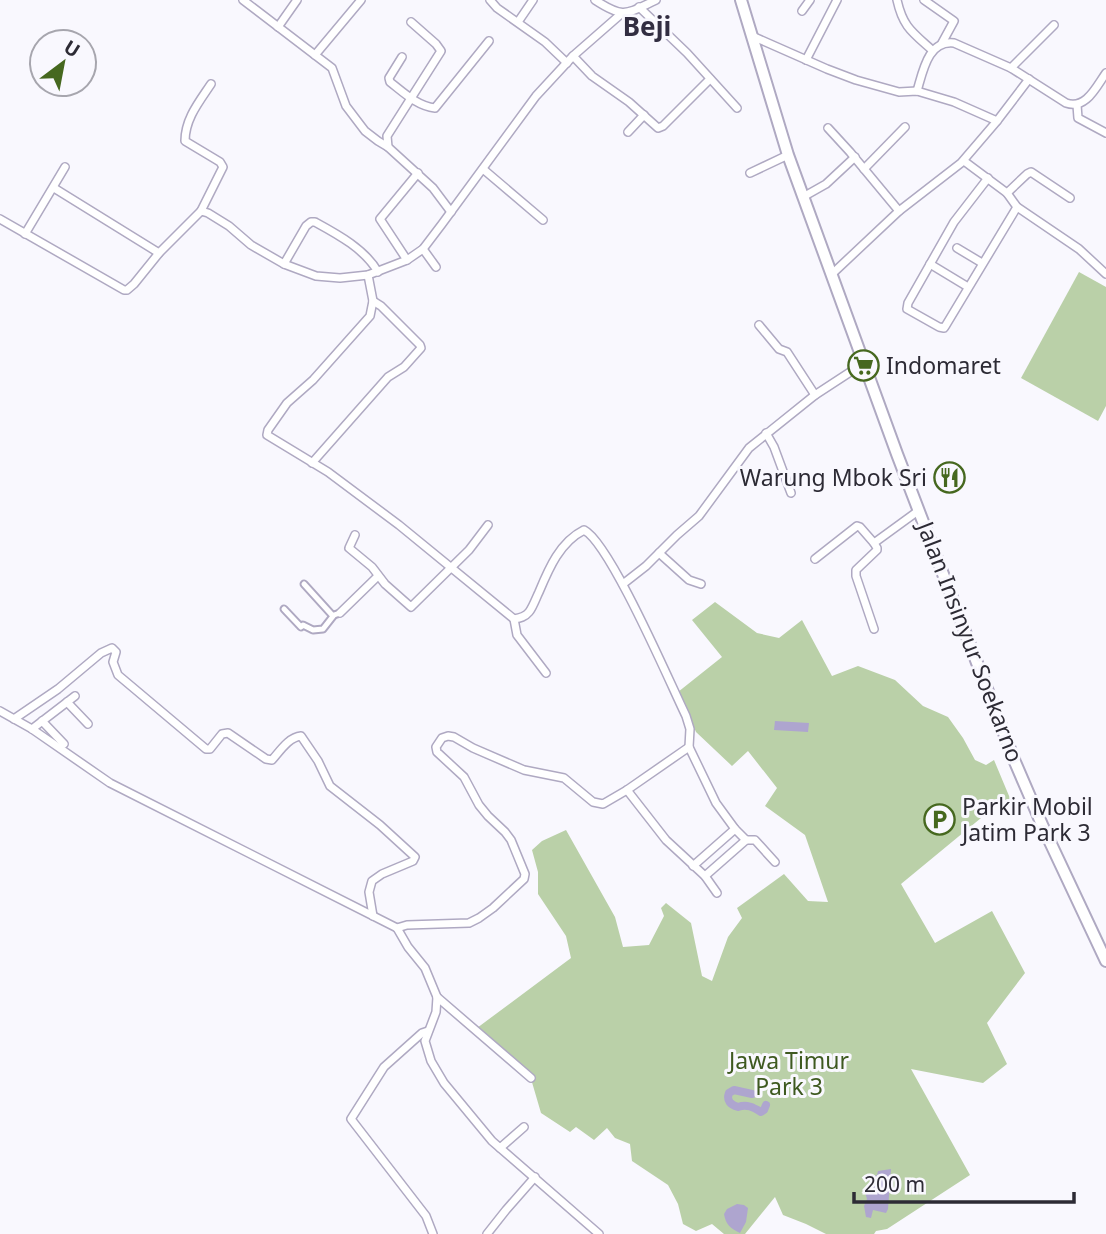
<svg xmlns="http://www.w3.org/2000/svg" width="1106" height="1234" font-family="'Noto Sans',sans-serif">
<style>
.green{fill:#bad0a8}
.water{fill:#aea5cf}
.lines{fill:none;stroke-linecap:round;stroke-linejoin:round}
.canal{stroke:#aea5cf;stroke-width:8}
.pedestrian-casing{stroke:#afa9c2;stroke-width:9}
.minor-casing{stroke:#afa9c2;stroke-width:10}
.primary-casing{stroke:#afa9c2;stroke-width:14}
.pedestrian{stroke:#fff;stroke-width:5}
.minor{stroke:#fff;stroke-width:7}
.primary{stroke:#fff;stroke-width:10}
.labels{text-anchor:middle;stroke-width:6;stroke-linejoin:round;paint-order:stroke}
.poi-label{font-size:23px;fill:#2d2b35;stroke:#f9f8fe;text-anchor:start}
.street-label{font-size:23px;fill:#2d2b35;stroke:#f9f8fe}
.park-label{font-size:23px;fill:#3e5920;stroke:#f9f8fe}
.quarter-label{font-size:26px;font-weight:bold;fill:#322d41;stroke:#f9f8fe}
</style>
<rect width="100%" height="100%" fill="#f9f8fe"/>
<g class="green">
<polygon points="1079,272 1106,287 1106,406 1098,421 1021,378"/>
<polygon points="715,602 757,633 779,638 802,620 832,676 858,666 895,680 923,706 948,717 963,738 975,760 986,765 994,760 1012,803 998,804 901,884 935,943 992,911 1025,973 987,1023 1007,1064 983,1083 911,1069 970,1175 887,1229 876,1231 874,1234 826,1234 806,1224 783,1215 775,1197 745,1234 724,1234 712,1224 696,1231 683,1224 678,1204 668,1185 632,1161 630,1144 615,1138 607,1128 594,1140 576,1127 570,1132 541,1113 529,1072 477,1028 571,958 566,936 538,894 538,872 532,850 542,841 566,830 615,917 623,947 649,945 664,916 661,908 666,903 691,923 702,976 712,981 728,937 742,918 737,908 784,874 808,901 828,902 805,835 765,806 777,788 748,751 732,766 696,732 678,692 722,657 692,620"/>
</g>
<g class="water">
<polygon points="775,721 809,723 808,732 774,730"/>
<polygon points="891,1169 888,1209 886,1213 873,1210 871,1218 866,1217 864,1206 867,1199 865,1192 872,1185 871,1177 877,1175 878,1171"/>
<path d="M737,1204L744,1205L748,1208L746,1222L740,1233C730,1228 726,1225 724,1214L727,1209Z"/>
</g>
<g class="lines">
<path class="canal" d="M752,1094L734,1090L729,1093C726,1101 731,1105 738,1107C747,1104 753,1107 761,1112L764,1110L766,1105"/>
<defs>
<g id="pedestrian">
<polyline points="304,584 333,616"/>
<polyline points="284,609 301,627 303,625 313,630 323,629 334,615 340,613"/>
</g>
<g id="minor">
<polyline points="243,0 332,68 346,106 365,131 378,141 388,147"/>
<polyline points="490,0 497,8 545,42 567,63"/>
<path d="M595,0C624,19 626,14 656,0"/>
<path d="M897,0C903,27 912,32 932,50"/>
<polyline points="924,0 954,21 942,43"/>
<polyline points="639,7 687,53 737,108"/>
<polyline points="802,11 810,0"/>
<polyline points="411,22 436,44 441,51 387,136 388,147 433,188 451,212"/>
<polyline points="518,22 533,0"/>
<polyline points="278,27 297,0"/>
<polyline points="752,36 827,69 856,80 899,92 917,91 954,102 997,121 1029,79"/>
<polyline points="315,55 361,0"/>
<polyline points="573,56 592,76 629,102 658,128 663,126 710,79"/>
<path d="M402,57L389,78L390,82C403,92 417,106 435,108L489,41"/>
<polyline points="806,60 837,0"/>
<polyline points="1011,68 1054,25"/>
<path d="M917,91C923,71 928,40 954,43L1011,68L1066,103C1086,110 1096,87 1106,73"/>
<polyline points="1077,105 1078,118 1106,133"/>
<polyline points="828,128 850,152 899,211"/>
<polyline points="628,132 644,115"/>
<polyline points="964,161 1007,193 1017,207 1079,249 1106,274"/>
<polyline points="483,169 543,220"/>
<polyline points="864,169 905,127"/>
<polyline points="750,173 788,155"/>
<polyline points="988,178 954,222 908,303 907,309 939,327 944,328 946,325 1017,207"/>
<polyline points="54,188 159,253"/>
<polyline points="1007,193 1027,174 1031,172 1070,198"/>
<polyline points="803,197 826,184 855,157"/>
<path d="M201,211L223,167L220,162L185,141C185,119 199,102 211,84"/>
<polyline points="0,219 124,290 127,290 134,284 159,253 201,211 208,213 229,226 251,245 284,264 316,276 340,278 368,275 407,260 423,249 442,224 536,96 573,56 621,14"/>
<polyline points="25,234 65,167"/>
<polyline points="957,248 982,263"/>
<polyline points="423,249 436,267"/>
<polyline points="407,260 380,219 418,173"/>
<path d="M284,264L306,226L311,222H315C337,234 365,249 378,272"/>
<polyline points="930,264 968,287"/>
<polyline points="832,274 899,211 961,163 997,121"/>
<path d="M368,275L373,301L370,316L313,380L287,403L268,430L267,435L328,472L399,525L514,619C520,618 525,617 529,612C533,607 536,598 539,592C549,568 560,542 584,530C610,543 670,683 686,716L690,729L689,747L716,803L735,829L746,840H755L775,862"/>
<polyline points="759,325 779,349 787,352 815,395"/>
<polyline points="766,433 774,447 791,493"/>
<polyline points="312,463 388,377 404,367 421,348 420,345 381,306 373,301"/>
<polyline points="355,535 349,548 372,567 385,584 411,607 469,550 488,525"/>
<polyline points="659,553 689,580 701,584"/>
<polyline points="815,559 857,526 860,527 874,543"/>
<polyline points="623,584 646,566 677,535 699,516 749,448 815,395 864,363"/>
<polyline points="340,613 378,576"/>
<polyline points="514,619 517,635 546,673"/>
<polyline points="874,629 856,576 856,570 877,550 877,548 874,543 918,511"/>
<polyline points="67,702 88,724"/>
<polyline points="0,711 32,729 110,783 397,928 408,947 425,968 437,997 436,1012 425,1041 431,1061 444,1083 492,1141 599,1234"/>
<path d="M14,719L58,689L101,653L112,648L116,652L113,662L118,675L206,749H210L222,734L228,733L266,759L272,760C280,751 289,737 301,736L318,761L330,786L380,825L415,857L413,861L382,874L372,881L369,892L373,916"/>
<polyline points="42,721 64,744"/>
<polyline points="32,729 75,696"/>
<polyline points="627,790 666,840 705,876 717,893"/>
<polyline points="693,866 735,829"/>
<polyline points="705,876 746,840"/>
<polyline points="397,928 407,925 469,923 479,918 493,908 524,879 525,874 511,840 505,832 488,816 479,805 464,777 437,752 436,747 442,738 448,736 454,737 473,748 524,770 564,778 593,802 603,804 627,790 689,747"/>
<polyline points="437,997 531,1078"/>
<polyline points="428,1031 422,1033 384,1067 351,1119 426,1216 433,1234"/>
<polyline points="500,1148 524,1127"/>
<polyline points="487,1234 506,1210 535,1177"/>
</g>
<polyline id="primary" points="741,0 788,155 897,454 1015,762 1043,827 1106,961"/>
</defs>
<use href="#pedestrian" class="pedestrian-casing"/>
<use href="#minor" class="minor-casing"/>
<use href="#primary" class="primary-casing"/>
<use href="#pedestrian" class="pedestrian"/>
<use href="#minor" class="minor"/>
<use href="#primary" class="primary"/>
</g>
<defs>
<symbol id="supermarket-ring" viewBox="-11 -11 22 22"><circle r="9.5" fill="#f9f8fe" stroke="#46681f" stroke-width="1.5"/><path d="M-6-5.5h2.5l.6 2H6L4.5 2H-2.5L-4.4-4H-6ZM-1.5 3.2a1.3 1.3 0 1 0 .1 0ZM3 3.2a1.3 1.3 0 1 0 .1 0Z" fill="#46681f"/></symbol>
<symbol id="restaurant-ring" viewBox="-11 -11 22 22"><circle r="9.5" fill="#f9f8fe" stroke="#46681f" stroke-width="1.5"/><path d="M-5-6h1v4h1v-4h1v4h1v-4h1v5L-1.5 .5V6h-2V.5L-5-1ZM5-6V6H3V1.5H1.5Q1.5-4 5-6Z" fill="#46681f"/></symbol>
<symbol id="parking-ring" viewBox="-11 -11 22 22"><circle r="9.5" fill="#f9f8fe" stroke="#46681f" stroke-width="1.5"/><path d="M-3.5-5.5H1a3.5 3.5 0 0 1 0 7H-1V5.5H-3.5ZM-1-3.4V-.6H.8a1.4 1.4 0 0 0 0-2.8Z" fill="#46681f"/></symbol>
</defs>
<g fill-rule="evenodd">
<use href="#supermarket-ring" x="846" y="348" width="35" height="35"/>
<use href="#restaurant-ring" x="932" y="460" width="35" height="35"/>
<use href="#parking-ring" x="922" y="802" width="35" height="35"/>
</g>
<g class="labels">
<g class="poi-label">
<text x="886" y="374">Indomaret</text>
<text x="927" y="486" text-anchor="end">Warung Mbok Sri</text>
<text x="962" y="815">Parkir Mobil<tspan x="962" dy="26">Jatim Park 3</tspan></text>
</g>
<g class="street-label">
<text transform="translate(970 642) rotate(69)" y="8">Jalan Insinyur Soekarno</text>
</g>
<g class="park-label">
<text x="789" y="1069">Jawa Timur<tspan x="789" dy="26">Park 3</tspan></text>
</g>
<g class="quarter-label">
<text x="647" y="36">Beji</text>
</g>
</g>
<g transform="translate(63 63) rotate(32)"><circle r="33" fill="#f9f8fe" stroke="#a7a6ae" stroke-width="2"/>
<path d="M0-5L12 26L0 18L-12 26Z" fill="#46681f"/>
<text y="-10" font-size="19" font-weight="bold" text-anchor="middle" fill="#2d2b35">U</text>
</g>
<path d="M854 1192v10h220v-10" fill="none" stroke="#2d2b35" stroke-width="3.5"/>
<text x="864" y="1192" font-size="21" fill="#2d2b35" stroke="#f9f8fe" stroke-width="5" paint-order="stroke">200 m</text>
</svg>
